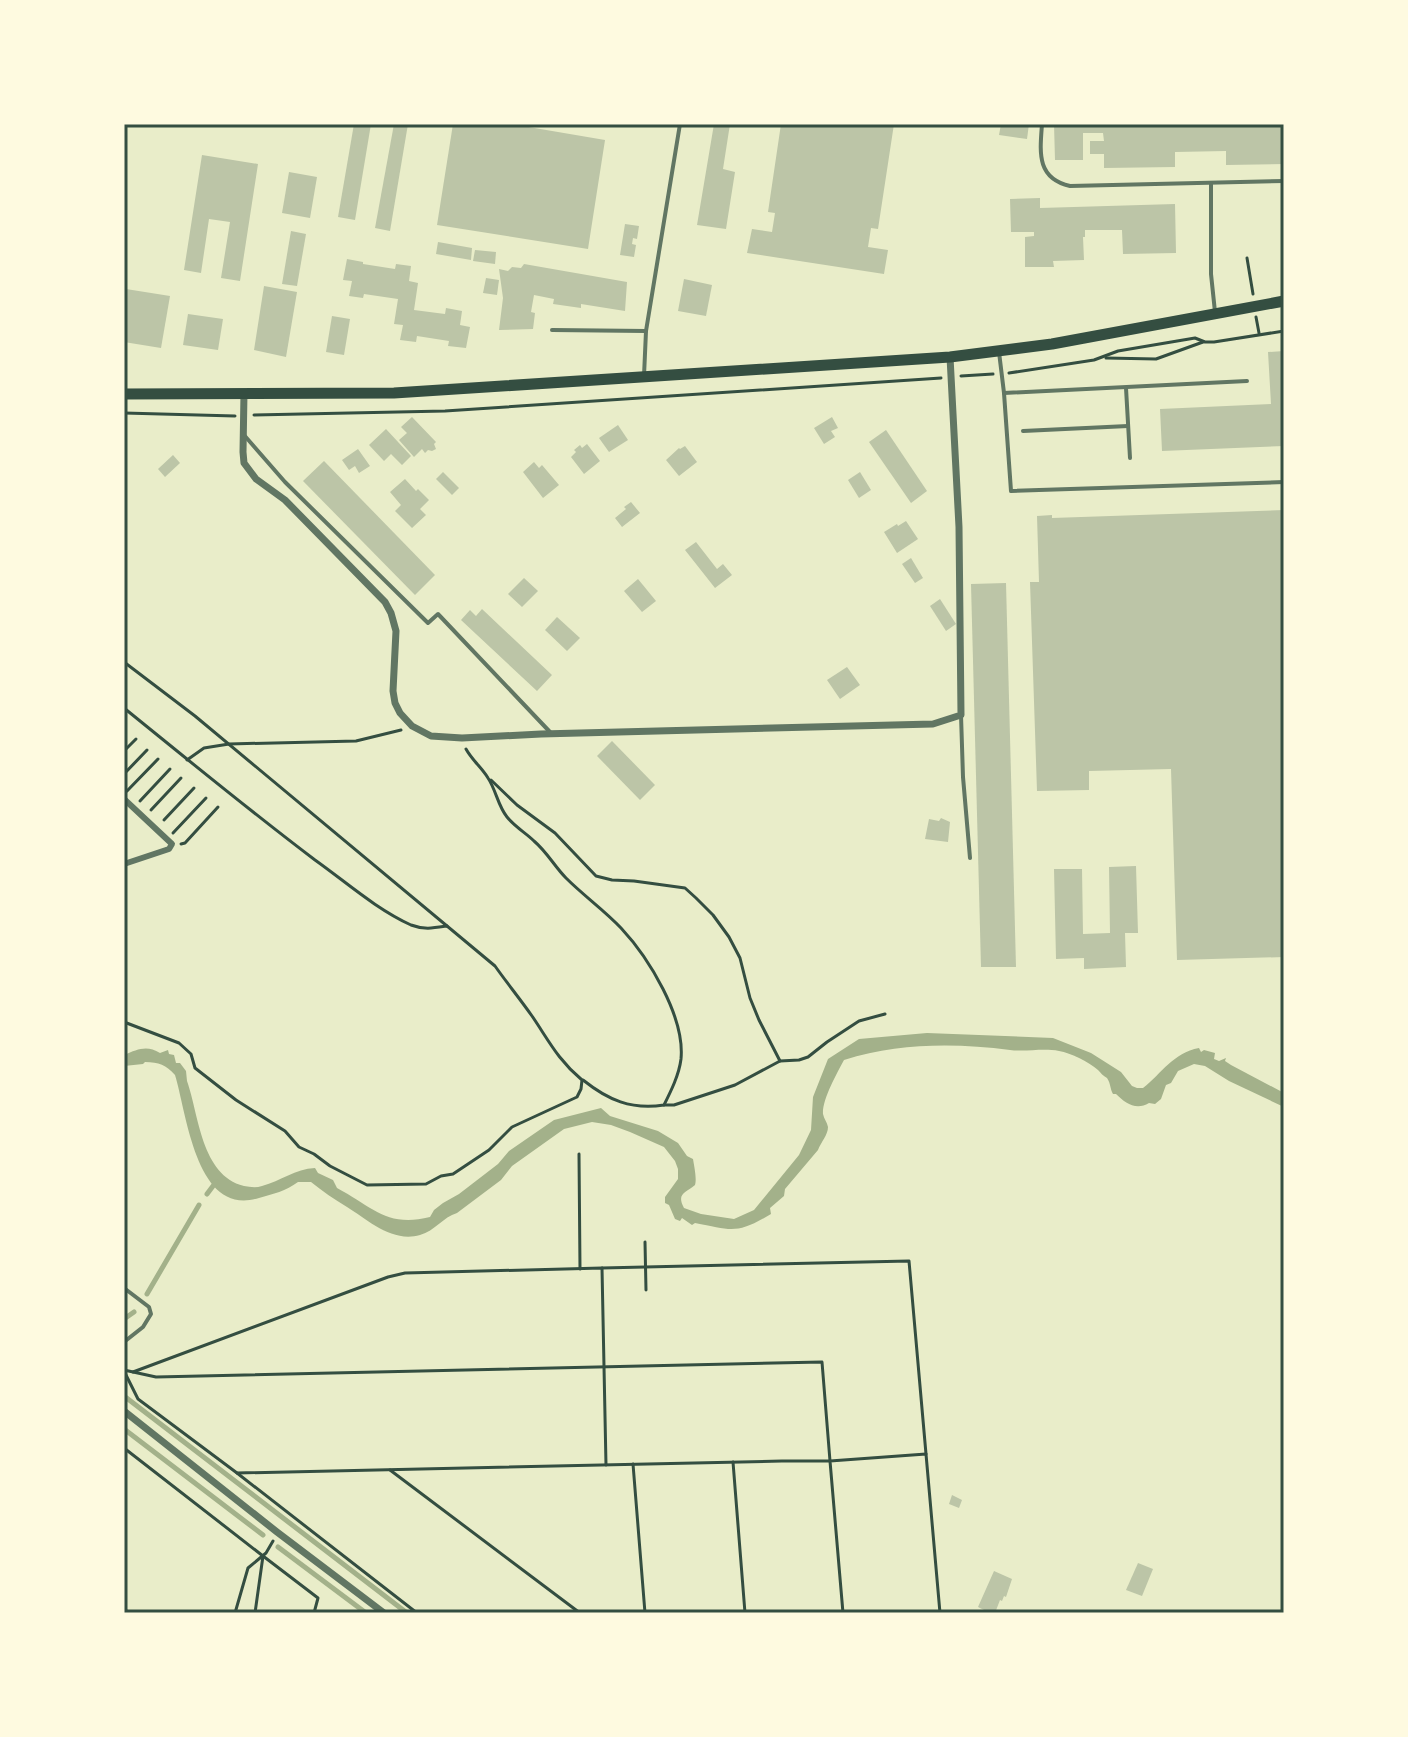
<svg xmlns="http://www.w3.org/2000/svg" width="1408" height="1737" font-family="Montserrat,sans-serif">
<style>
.water{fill:#a3b18a}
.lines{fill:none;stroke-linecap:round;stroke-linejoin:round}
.stream{stroke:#a3b18a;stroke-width:5}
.building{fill:#bcc5a7}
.path{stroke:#344e41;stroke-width:3}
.service{stroke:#617663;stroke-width:4}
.pedestrian{stroke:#617663;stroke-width:6}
.minor{stroke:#617663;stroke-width:7}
.secondary{stroke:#344e41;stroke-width:11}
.neatline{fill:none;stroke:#344e41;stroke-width:3}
</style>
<rect width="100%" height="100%" fill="#e9edc9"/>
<path class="water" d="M927,1033L1053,1038L1091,1053L1121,1072L1132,1086L1137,1088H1143C1162,1073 1173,1053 1199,1048L1201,1052L1204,1050L1215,1053L1214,1059L1219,1061L1226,1058L1225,1061L1231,1065L1284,1093V1107L1229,1081L1205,1066L1194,1064L1178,1071L1171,1083L1166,1085L1161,1099L1155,1104L1149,1103C1136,1111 1125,1103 1116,1094H1113C1110,1089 1111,1084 1107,1078C1103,1076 1101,1073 1098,1070C1089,1062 1071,1053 1059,1051C1043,1048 1026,1052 1010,1050C954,1043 899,1043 844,1060C837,1073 822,1100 823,1114C824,1119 827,1122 828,1127C828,1135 821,1142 818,1150L785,1189L784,1196L770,1208L771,1214C736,1235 732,1230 695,1223L692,1225L682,1218L680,1221L675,1219L669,1205L665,1203V1197L678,1179V1169L675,1161L664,1147L630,1132L611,1125L592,1122L564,1129L512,1166L501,1180L457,1213C443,1217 435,1231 420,1235C392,1243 368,1220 347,1207C334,1199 322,1191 311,1182H298C286,1191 273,1194 259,1198C196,1218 187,1114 175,1075C166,1065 159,1062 145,1062L143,1064L124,1066V1055C138,1049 147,1045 160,1053L168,1050L169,1054L174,1055L176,1063H180L186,1071L187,1081C199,1115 201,1175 244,1186C250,1187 256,1188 262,1186C281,1181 295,1169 315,1168L318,1173L333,1180L337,1188C373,1207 387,1228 430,1217L434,1210L443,1203L459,1194L498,1164L509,1151L554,1120L601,1108L610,1116L658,1131L678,1143L687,1156L693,1159C694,1165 697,1179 695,1185C686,1193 676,1193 684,1208L701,1214L734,1219L754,1210L799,1155L811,1130L813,1097L828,1059L859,1039Z"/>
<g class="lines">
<g class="stream">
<polyline points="207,1194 216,1182"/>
<polyline points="147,1294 199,1205"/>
<polyline points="124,1319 134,1312"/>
<polyline points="124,1396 407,1613"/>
<polyline points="124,1429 263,1535"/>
<polyline points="278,1547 366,1613"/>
</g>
</g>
<g class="building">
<polygon points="354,124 371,124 355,220 338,217"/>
<polygon points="394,124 408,124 390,231 375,228"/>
<polygon points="453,124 511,124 605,140 588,249 437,225"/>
<polygon points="714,124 730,124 723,169 735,172 726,229 697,225"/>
<polygon points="781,124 894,124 878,229 871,228 868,247 888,250 884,274 747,253 752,229 772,232 775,213 768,212"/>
<polygon points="1001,124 1029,124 1027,139 999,135"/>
<polygon points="1054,124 1284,124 1284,164 1226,165 1226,151 1175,152 1175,167 1104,168 1104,154 1090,154 1090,141 1104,141 1103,133 1083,133 1083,160 1055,160"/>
<polygon points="202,155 258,164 240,281 221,278 230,222 209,219 201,273 184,270"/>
<polygon points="289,172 317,177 310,218 282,213"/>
<polygon points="1040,198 1040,208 1175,204 1176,253 1123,254 1122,230 1085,230 1085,237 1083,237 1084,260 1053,261 1054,267 1025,267 1025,237 1034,236 1034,232 1011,232 1010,199"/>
<polygon points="625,224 639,226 637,239 633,238 632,244 636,245 634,257 620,255"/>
<polygon points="291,231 306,234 297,286 282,284"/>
<polygon points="438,242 472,248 471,260 436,254"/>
<polygon points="475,250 496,252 495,264 473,261"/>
<polygon points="347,259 363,262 363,264 395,269 396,264 411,266 409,281 418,283 414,310 445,314 446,308 462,311 460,325 470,327 466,348 448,346 449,341 417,336 416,342 400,340 403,325 394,324 398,299 364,294 363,298 349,296 352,281 343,280"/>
<polygon points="524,264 627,282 625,311 581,304 581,308 553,304 554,299 534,295 531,312 535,313 533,329 499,330 503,298 499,269 508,271 512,267 521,268"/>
<polygon points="486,278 499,280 497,295 483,293"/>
<polygon points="684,279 712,285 706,316 678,311"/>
<polygon points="264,286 297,292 286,357 254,350"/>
<polygon points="126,289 170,296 161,348 124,342 124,300"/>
<polygon points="188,314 223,319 218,350 183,345"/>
<polygon points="332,316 350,319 344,355 326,352"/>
<polygon points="1284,351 1284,446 1162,451 1160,409 1271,404 1268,352"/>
<polygon points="412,417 436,442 434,444 436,449 432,451 428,450 425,453 422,449 414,457 399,440 407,433 401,427"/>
<polygon points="832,417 838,428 831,431 835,437 824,444 814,428"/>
<polygon points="618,425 628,440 609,452 599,438"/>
<polygon points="386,429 411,456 402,465 391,454 384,461 369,445"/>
<polygon points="886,430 927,491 911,503 869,442"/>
<polygon points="587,444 600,461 584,474 571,457 576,452 574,450 580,445 582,448"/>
<polygon points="685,446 697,462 679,476 666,460 679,448 680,449"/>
<polygon points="358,449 370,466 359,473 355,466 349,470 342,460"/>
<polygon points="173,455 180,463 165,477 158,469"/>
<polygon points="324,461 435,575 415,595 303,481"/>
<polygon points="534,462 539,468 542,465 559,485 543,498 523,472"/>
<polygon points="443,472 459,488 452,495 436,479"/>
<polygon points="860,472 871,490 859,498 848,480"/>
<polygon points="405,479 416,491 418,489 429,500 420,509 426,515 412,528 395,511 401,505 390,492"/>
<polygon points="631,502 640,513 622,527 615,518 626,509 624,507"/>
<polygon points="1284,510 1284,957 1177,960 1171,769 1089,771 1089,790 1037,791 1030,582 1039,582 1037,516 1052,515 1052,518"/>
<polygon points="906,521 918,539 897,553 884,532 897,524 898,526"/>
<polygon points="696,542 717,569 723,564 732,575 715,588 685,550"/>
<polygon points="911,558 923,578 915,583 902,564"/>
<polygon points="524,578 538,591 522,607 508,594"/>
<polygon points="638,579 656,601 642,612 624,591"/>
<polygon points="1006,583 1016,967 981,967 971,584"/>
<polygon points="940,599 956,624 946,631 930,606"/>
<polygon points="482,609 552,675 537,691 461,620 470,610 476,616"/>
<polygon points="557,617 580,638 567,651 545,630"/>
<polygon points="847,667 860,685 840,699 827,680"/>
<polygon points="612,741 655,785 640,800 597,756"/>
<polygon points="941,818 950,822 948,842 925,839 929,819 939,821"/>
<polygon points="1136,866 1138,933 1125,933 1126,967 1084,969 1084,958 1056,959 1054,869 1082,869 1083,934 1110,933 1109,867"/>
<polygon points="952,1495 962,1500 959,1508 949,1504"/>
<polygon points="1138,1563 1153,1569 1142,1596 1126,1590"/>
<polygon points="994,1571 1012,1579 1006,1597 1004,1596 1002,1601 1000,1600 995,1613 990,1613 978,1607"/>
</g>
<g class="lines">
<g class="path">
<polyline points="1247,258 1253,294"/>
<polyline points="1256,317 1259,333"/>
<polyline points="1106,358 1156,359 1203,342"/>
<polyline points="1009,373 1094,360 1118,351 1195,338 1205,342 1214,342 1284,331"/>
<polyline points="961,376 993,374"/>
<polyline points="124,413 235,416"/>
<polyline points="254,415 445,411 941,378"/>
<path d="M124,662L195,716L495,966C507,983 520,999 532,1016C549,1041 558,1060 582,1080L581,1089L577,1097L512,1127L489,1150L453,1174L441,1176L426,1184L367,1185L330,1166L314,1154L299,1147L285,1131L236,1100L195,1068L191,1054L179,1043L124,1022"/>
<path d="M124,708C187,759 250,811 315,860C346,882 376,909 411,925C424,930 434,928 447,926"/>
<polyline points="124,730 125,729"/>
<path d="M466,749C472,760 482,768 488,778C496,790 498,806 507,817C515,827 526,833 534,841C547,852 555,867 566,878C584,896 604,910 621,928C649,958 685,1017 681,1059C679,1075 671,1091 664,1105C631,1110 608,1100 583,1080"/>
<polyline points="124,751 136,739"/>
<polyline points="187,760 204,748 229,744 356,741 401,730"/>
<polyline points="124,774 147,750"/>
<polyline points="491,780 517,805 555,833 596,876 612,880 634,881 685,888 696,898 713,915 729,937 740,958 750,998 759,1020 780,1061"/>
<polyline points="127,791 158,759"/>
<polyline points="140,801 170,769"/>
<polyline points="151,810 181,778"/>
<polyline points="164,820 194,788"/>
<polyline points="173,833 206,798"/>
<polyline points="181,844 185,843 218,807"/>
<polyline points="664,1105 674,1105 735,1085 780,1061 799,1060 808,1057 827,1042 859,1021 885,1014"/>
<polyline points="579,1154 580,1269"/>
<polyline points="645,1242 646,1290"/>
<polyline points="602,1268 909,1261 926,1454"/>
<polyline points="124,1370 156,1377 822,1362 830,1461 782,1461 237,1473 138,1399 124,1371"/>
<polyline points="133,1372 388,1277 405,1273 602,1268 606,1465"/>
<polyline points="124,1448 263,1556 255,1613"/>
<polyline points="733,1462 745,1613"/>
<polyline points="633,1464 645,1613"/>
<polyline points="390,1470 580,1613"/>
<polyline points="237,1473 417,1613"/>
<polyline points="263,1556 318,1598 314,1613"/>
<polyline points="124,1609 129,1613"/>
<polyline points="235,1613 248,1568 266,1553 273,1541"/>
<polyline points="843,1613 830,1461 926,1454 940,1613"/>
</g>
<g class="service">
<path d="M1042,124C1040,152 1036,178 1070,186L1284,181"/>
<polyline points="1211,183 1211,274 1215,312"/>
<polyline points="552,330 646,331"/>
<polyline points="999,352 1004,393 1011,491 1284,482"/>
<polyline points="644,376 646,331 680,124"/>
<polyline points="1126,388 1130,458"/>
<polyline points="1004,393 1247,381"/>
<polyline points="1023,431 1128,426"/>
<polyline points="244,435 285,482 428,623 438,614 550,732"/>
<polyline points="961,715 963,777 970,858"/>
<polyline points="124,1288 149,1307 151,1314 143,1327 124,1342"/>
</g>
<polyline class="pedestrian" points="124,799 172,844 169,849 124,864"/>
<g class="minor">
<polyline points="244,393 243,452 244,463 256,479 285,500 385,602 391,613 396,631 393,691 395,703 400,713 412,726 431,736 462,738 541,734 933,724 961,715 959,527 950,357"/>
<polyline points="124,1411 277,1532 384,1613"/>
</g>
<polyline class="secondary" points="124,394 394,393 950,357 1052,344 1284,301"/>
</g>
<rect width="1408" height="1737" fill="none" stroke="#fefae0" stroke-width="252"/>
<rect x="126" y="126" width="1156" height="1485" class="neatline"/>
</svg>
